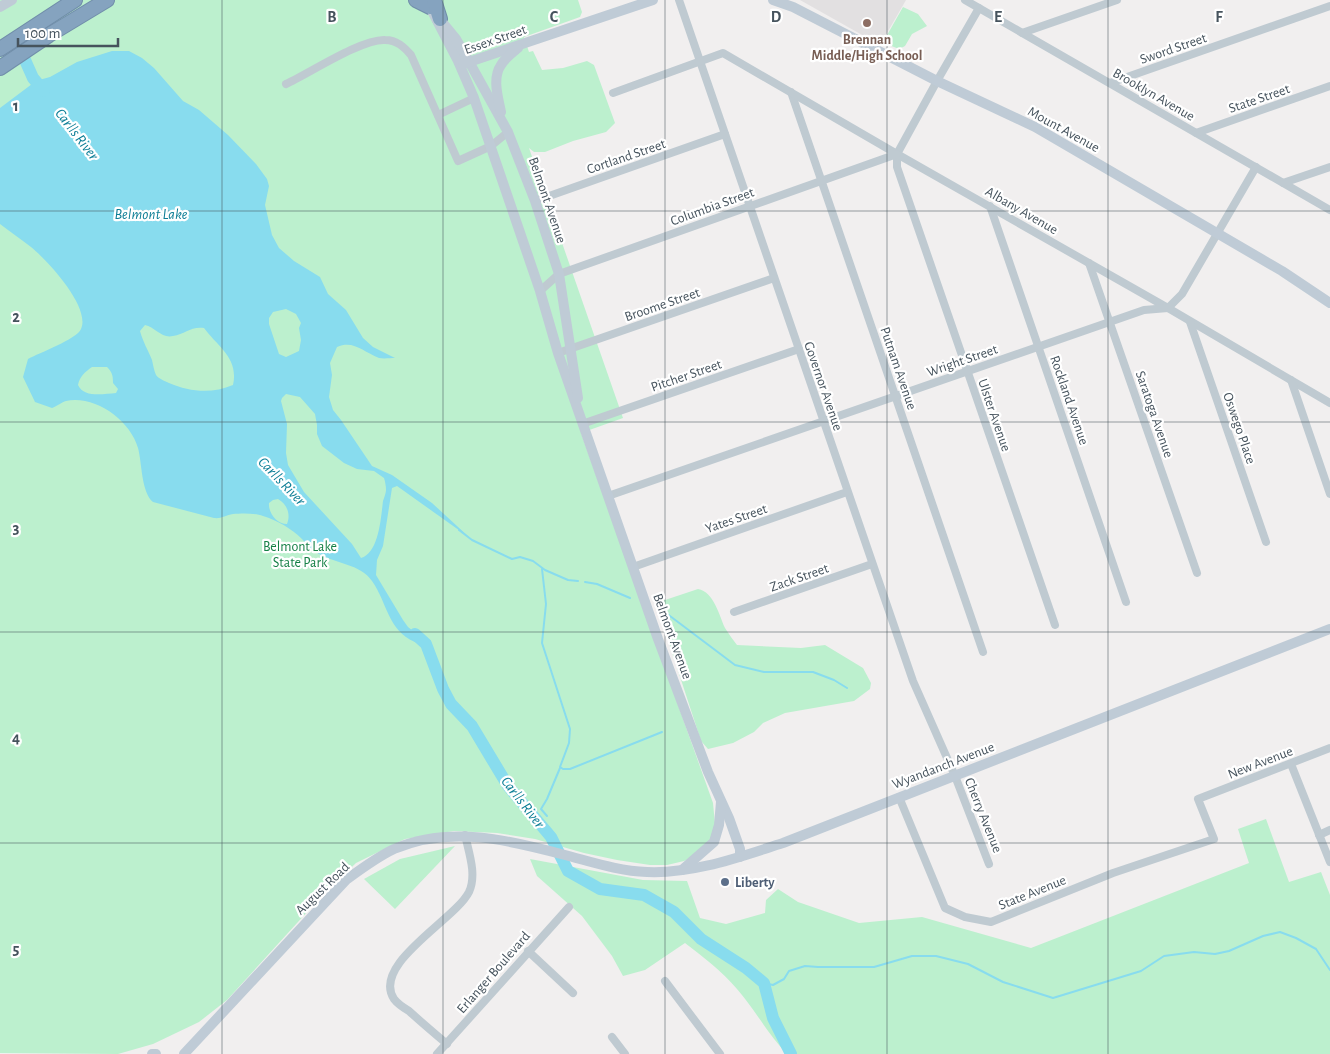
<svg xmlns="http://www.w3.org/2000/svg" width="1330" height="1054" font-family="'Alegreya Sans',sans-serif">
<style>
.education{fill:#e2e0e1}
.green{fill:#bcf0ce}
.water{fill:#88dcee;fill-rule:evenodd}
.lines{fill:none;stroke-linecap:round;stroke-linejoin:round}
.stream{stroke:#88dcee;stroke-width:2}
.river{stroke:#88dcee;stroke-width:12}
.highway-casing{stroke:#718eaa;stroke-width:16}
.street{stroke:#bfcad1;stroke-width:8}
.secondary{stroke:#bfcbd6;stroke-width:10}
.highway{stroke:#85a3bf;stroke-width:14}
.grid{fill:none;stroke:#46535d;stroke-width:1;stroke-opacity:0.55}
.education-dot{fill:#8d6e63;stroke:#fff;stroke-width:2}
.service-dot{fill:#5c6f8a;stroke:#fff;stroke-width:2}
.labels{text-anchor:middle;stroke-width:4.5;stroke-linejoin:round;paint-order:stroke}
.street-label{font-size:14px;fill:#46535d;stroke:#fff}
.education-label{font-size:14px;font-weight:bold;fill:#785e54;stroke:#fff}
.park-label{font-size:14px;fill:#158046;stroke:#fff}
.service-label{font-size:14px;font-weight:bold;fill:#4e5e75;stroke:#fff;text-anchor:start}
.water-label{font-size:15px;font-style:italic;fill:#0b7d95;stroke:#fff}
.grid-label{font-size:16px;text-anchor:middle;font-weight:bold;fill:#46535d;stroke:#fff;stroke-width:4.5;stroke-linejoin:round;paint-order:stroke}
</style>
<rect width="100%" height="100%" fill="#f1efef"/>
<polygon class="education" points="800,0 906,0 880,45"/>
<g class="green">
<polygon points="0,0 578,0 582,12 580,17 524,37 529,52 533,51 542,70 563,68 587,61 594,65 615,123 606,132 573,141 545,152 534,152 529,148 623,418 581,433 713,803 715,824 710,841 697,855 684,861 667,865 650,865 617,860 584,853 535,839 497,833 454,831 405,839 356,863 318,900 227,1000 199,1022 153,1044 118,1054 0,1053"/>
<polygon points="903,7 918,14 927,26 912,34 905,46 899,49 889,45 886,37"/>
<path d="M698,589C714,592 719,615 725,628C729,634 733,640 737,645L801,648L825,645L863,668L871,683L870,689L854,701L785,713L763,723L754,732L733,743L708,749L701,741L656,603Z"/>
<path d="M1266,819L1289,882L1321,872L1330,895V1054H787C768,1034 755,1010 737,989C722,971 703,957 685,943L645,970L623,976L612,956L582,916L537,876L530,859L643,880L687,881L700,918L726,924L765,913L766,900L778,889L798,902L859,923L922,917L1031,948L1249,863L1238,829Z"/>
<polygon points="455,846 395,909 364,879 400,859"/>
</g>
<path class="water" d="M112,51H129L142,58L154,68L183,101L199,110L228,135L256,164L267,179L269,186L265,205L272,235L279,248L294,261L320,277L328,294L346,310L363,338L373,347L395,358C390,358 384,359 379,358C363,352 354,340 337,347L330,363L332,375L329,397L333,410L341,420L372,466L392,475L432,503L470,538L397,486L392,488L383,546L377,560L376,575L403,620L408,627L428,643C423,646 420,644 415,642C388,631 387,602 372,581C360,564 337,564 319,554C312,551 307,545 302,539C292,529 277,520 263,516C255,513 242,513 233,514C226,515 221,519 214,518L153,502C141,492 142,462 138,448C130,420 95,395 66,401C62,402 57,406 52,408L35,402L23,377L28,359C39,353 77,339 81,329C91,307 47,260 31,247C21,239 10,232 0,224V108L32,84L31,79L35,76L39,80L50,77L77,62ZM286,309L296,314L301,323L299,328L301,340L299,351L286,357L279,354L269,324V318L273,312ZM145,325C155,327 162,339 173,336C185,334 191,326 204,328C218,347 239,358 233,385C212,394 190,392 169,383C165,381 159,379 156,375C154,371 153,364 152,360C148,350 143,342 140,331ZM92,367H107C112,372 113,375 113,383L118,389L116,393C103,394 84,398 78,385C80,376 85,372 92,367ZM286,394L300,397L315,414L317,425V434L322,446L344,463L357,469L374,471L384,478C385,481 386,486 386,490C386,493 384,498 383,501C381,517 379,553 361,558L352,544L304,492L288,465L286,453L287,424L281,401L282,398ZM278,499C287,504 291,514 287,524C277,524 268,513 269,503L273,500Z"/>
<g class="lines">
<g class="stream">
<polyline points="459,530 472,540 512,559 520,557 533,561 545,570 568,580 578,581"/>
<polyline points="542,569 546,604 542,643 570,729 569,743 560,767 563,769 570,769 662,732"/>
<polyline points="585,582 597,584 630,598"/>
<polyline points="662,610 735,665 764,672 813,672 834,680 847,688"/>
<polyline points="547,816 541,809 547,799 560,768"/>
<polyline points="764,983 773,985 784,979 789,971 805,966 818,967 874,967 912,956 936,956 968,964 1003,982 1053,998 1141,971 1164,956 1194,952 1215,954 1229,951 1263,936 1280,932 1296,938 1316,949 1330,970"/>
</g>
<g class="river">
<polyline points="25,60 33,78 44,91"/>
<polyline points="415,634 426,644 443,689 451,704 472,726 508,786 551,837 568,871 600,889 644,895 674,912 701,939 746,968 764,983 773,1018 791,1054"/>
</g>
<defs>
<g id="highway">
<polyline points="416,0 430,7"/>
<polyline points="434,0 440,19"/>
<polyline points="0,49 75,0"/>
<polyline points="0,68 49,35 107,0"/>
</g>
</defs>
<use href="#highway" class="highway-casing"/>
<g class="street">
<polyline points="679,0 913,681 955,776 989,864"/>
<polyline points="965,0 1330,210"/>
<polyline points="979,8 937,81 897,154 897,167 1055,625"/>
<polyline points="1022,33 1117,0"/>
<polyline points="1110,83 1330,6"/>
<path d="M286,84C310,73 361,39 385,40C397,40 404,47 411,55L458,161L491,146L508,132"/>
<polyline points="791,92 983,652"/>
<polyline points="613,93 723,53 897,154 1168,308 1330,403"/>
<polyline points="438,115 474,98"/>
<polyline points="1196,133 1330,86"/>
<polyline points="1283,183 1330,167"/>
<polyline points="535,201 725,134"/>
<polyline points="990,206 1126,602"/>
<polyline points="1089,263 1197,573"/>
<polyline points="540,291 559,274 897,154"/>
<polyline points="1190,322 1266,542"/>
<polyline points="558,353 774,278"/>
<polyline points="1291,380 1330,494"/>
<polyline points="582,424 799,349"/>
<polyline points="608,496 1144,310 1168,308 1182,294 1256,167"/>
<polyline points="633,567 847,492"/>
<polyline points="734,612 872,564"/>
<polyline points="1291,764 1330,862"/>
<polyline points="899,797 945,908 965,917 991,922 1113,873 1214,839 1198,799 1330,748"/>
<polyline points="1319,835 1330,830"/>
<polyline points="528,951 573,993"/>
<polyline points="665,981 720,1054"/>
<polyline points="612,1037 625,1054"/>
<path d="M447,1044C434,1033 421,1022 409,1011C404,1008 397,1003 394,999C371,964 455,920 469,892C477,875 469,853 465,835"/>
<polyline points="437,1054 569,907"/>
</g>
<g class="secondary">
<polyline points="773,0 793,7 937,81 1035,127 1282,271 1330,303"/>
<polyline points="0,7 12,0"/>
<polyline points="433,13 458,61 474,98 540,291 558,353 658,639 708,772 729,818 740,849 740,857"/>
<polyline points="442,22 456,39 467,58 508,132 535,201 559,274 578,398"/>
<polyline points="463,64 653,0"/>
<path d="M501,112C498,97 492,78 501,65C505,58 512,53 518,48"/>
<polyline points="682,870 714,842 719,825 721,802"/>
<polyline points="152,1054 156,1054"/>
<path d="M184,1054L346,880C361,869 377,857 394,849C450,825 509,840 565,855C592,862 619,871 647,872C694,874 739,857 783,843L1330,629"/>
</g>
<use href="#highway" class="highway"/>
</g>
<path class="grid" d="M222,0V1054M443,0V1054M665,0V1054M887,0V1054M1108,0V1054M0,211H1330M0,422H1330M0,632H1330M0,843H1330"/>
<circle class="education-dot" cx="867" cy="23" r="5"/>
<circle class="service-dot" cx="725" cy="882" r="5"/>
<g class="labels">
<g class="street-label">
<text transform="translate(495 39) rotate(-19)" y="5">Essex Street</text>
<text transform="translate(1173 48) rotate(-19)" y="5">Sword Street</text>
<text transform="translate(1154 94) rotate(30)" y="5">Brooklyn Avenue</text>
<text transform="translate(1259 98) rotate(-19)" y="5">State Street</text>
<text transform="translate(1064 129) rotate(29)" y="5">Mount Avenue</text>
<text transform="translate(626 156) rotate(-19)" y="5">Cortland Street</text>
<text transform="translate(548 200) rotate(71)" y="5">Belmont Avenue</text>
<text transform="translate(712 206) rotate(-20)" y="5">Columbia Street</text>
<text transform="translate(1022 210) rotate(30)" y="5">Albany Avenue</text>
<text transform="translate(662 304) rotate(-19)" y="5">Broome Street</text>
<text transform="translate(962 360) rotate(-19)" y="5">Wright Street</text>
<text transform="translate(899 368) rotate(71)" y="5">Putnam Avenue</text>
<text transform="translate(686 375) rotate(-19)" y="5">Pitcher Street</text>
<text transform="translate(824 386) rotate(71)" y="5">Governor Avenue</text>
<text transform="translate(1070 400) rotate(71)" y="5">Rockland Avenue</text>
<text transform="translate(1155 414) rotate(71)" y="5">Saratoga Avenue</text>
<text transform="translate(995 415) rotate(71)" y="5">Ulster Avenue</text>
<text transform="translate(1240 428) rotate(71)" y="5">Oswego Place</text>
<text transform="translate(736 518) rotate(-19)" y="5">Yates Street</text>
<text transform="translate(799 577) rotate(-19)" y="5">Zack Street</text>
<text transform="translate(673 636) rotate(70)" y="5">Belmont Avenue</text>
<text transform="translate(1260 762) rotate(-21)" y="5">New Avenue</text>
<text transform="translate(943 765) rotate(-21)" y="5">Wyandanch Avenue</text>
<text transform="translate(984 815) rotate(68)" y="5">Cherry Avenue</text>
<text transform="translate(322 888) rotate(-44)" y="5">August Road</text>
<text transform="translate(1032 892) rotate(-22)" y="5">State Avenue</text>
<text transform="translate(493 972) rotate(-49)" y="5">Erlanger Boulevard</text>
</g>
<g class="education-label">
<text x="867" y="44">Brennan<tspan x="867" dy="16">Middle/High School</tspan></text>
</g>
<g class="park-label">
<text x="300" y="551">Belmont Lake<tspan x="300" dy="16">State Park</tspan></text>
</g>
<g class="service-label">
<text x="735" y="887">Liberty</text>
</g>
<g class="water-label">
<text transform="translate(77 134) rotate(52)" y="5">Carlls River</text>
<text x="151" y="219">Belmont Lake</text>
<text transform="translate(282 481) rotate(46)" y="5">Carlls River</text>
<text transform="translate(523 802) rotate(52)" y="5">Carlls River</text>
</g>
</g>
<g class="grid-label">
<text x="332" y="22">B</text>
<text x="554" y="22">C</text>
<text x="776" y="22">D</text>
<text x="998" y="22">E</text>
<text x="1219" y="22">F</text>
<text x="16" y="111">1</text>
<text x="16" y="322">2</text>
<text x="16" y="533">3</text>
<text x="16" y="743">4</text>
<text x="16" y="954">5</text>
</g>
<path d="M18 38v8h100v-8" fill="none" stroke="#46535d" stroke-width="2.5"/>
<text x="25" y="38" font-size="15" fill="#46535d" stroke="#ffffff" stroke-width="4" paint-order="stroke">100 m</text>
</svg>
